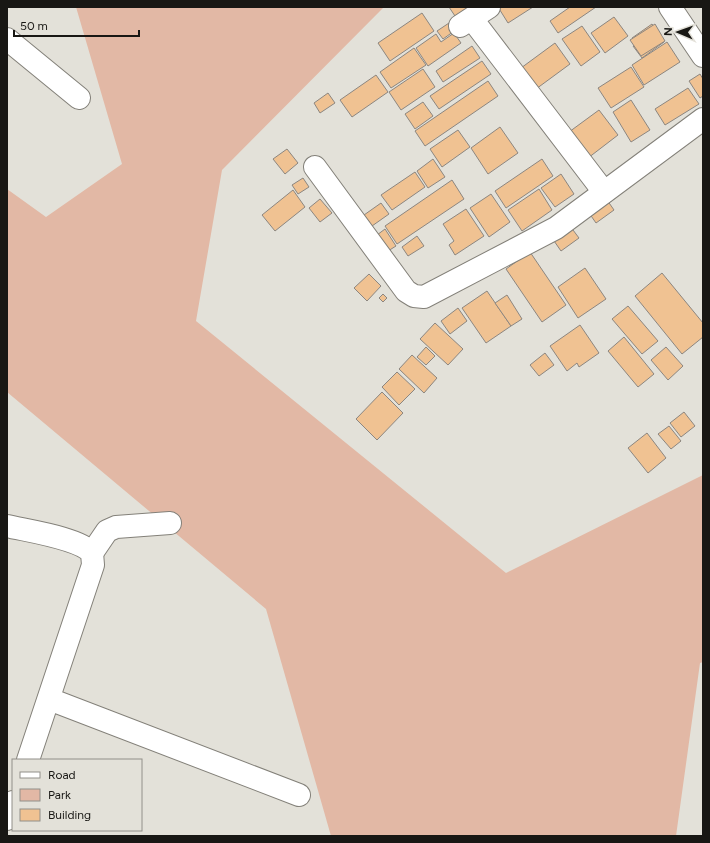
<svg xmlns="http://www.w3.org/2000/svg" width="710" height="843" font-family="Figtree,sans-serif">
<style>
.green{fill:#e2b8a5}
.building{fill:#f0c292;stroke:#8c8680}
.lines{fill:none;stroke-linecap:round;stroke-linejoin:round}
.minor-casing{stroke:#838079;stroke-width:24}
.minor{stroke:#fff;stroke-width:22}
</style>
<rect width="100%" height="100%" fill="#e3e1d9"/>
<polygon class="green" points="76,7 384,7 222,170 196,321 506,573 703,475 703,662 700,663 676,836 331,836 266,609 7,392 7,189 46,217 122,164"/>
<g class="building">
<polygon points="449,7 469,7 455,16"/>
<polygon points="498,7 533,7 508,23"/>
<polygon points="570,7 596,7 558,33 550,21"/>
<polygon points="422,13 434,31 390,61 378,43"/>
<polygon points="614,17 628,36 605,53 591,33"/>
<polygon points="452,21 457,29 443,39 437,31"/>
<polygon points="652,24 664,42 642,58 633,46 636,44 632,38"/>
<polygon points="655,24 665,41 641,56 630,40"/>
<polygon points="582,26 600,52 581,66 562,39"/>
<polygon points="454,33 461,43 428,66 416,48 436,34 441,42"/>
<polygon points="667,42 680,62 644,85 632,65"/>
<polygon points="555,43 570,64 536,89 521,68"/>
<polygon points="472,46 480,58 443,82 436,71"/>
<polygon points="414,48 426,65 391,88 380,72"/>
<polygon points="482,61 491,74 439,109 430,96"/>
<polygon points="631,67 644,87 611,108 598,88"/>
<polygon points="423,69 435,87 401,110 389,92"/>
<polygon points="700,74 703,79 703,96 700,98 689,81"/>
<polygon points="376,75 388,92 352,117 340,100"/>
<polygon points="488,81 498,96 425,146 415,131"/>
<polygon points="688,88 699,104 665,125 655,109"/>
<polygon points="328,93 335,103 320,113 314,103"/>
<polygon points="631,100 650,130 631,142 613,112"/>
<polygon points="423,102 433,116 415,129 405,114"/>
<polygon points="599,110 618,135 588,158 569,132"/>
<polygon points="500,127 518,153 488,174 471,148"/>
<polygon points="458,130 470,147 442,167 430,149"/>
<polygon points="287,149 298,163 285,174 273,159"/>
<polygon points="433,159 445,177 428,188 417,171"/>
<polygon points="542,159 553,176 506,208 495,191"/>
<polygon points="415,172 425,187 392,210 381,195"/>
<polygon points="561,174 574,194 555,207 541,188"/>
<polygon points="303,178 309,187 298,194 292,185"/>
<polygon points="452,180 464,199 397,244 385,226"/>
<polygon points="539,189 552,210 522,231 508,210"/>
<polygon points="293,190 305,207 275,231 262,215"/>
<polygon points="491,194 510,222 489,237 470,208"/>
<polygon points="605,197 614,210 596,223 587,210"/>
<polygon points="320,199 332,213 320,222 309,208"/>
<polygon points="381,203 389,214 372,226 364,215"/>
<polygon points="466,209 484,236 455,255 449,245 454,241 443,224"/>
<polygon points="570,226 579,238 561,251 552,238"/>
<polygon points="385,229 396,246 388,251 377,235"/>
<polygon points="417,236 424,246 408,256 402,247"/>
<polygon points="530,252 566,305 542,322 506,269"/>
<polygon points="585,268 606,299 578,318 558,287"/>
<polygon points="662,273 703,323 703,337 682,354 635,296"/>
<polygon points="369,274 381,286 367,301 354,288"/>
<polygon points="487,291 511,326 486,343 462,308"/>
<polygon points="383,294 387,298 383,302 379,298"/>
<polygon points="507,295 522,319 511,326 495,303"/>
<polygon points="628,306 658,341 642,354 612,319"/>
<polygon points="458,308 467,321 450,334 441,321"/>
<polygon points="435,323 463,349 448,365 420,339"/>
<polygon points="580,325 599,353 579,367 577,363 567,371 550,346"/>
<polygon points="624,337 654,374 638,387 608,351"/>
<polygon points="426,347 435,356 426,365 417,357"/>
<polygon points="666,347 683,366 668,380 651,360"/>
<polygon points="545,353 554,365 539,376 530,365"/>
<polygon points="412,355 437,378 424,393 399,369"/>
<polygon points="397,372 415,389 399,405 382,387"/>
<polygon points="382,392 403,413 377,440 356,419"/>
<polygon points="684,412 695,426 681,437 670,423"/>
<polygon points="669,426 681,441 671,449 658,434"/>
<polygon points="647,433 666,458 648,473 628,448"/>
</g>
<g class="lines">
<defs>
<g id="minor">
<polyline points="670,7 703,56"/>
<polyline points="472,19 604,192"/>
<polyline points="460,26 489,7"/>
<polyline points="7,39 79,98"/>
<polyline points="315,167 406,291 414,296 424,297 556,228 703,119"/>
<path d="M7,526C28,531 79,538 92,553L93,565L28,760"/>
<polyline points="92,553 107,531 116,527 170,523"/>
<polyline points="49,699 299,795"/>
<polyline points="7,819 13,802"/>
</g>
</defs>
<use href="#minor" class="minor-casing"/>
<use href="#minor" class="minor"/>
</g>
<rect width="710" height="843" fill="none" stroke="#181714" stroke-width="16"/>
<rect x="12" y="759" width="130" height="72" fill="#e3e1d9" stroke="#92908a"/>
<rect x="20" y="772" width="20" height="6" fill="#ffffff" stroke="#92908a"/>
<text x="48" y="779" font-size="12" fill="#181714">Road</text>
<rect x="20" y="789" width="20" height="12" fill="#e2b8a5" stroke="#92908a"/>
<text x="48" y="799" font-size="12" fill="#181714">Park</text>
<rect x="20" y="809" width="20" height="12" fill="#f0c292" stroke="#92908a"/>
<text x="48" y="819" font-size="12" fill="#181714">Building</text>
<g transform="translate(678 32) rotate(272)" stroke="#e3e1d9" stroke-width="3" paint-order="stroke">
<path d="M0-3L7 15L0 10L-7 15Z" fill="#181714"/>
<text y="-6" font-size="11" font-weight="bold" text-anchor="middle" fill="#181714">N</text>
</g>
<path d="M14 30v6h125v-6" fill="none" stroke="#181714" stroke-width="2"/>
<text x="20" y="30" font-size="12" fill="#181714" stroke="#e3e1d9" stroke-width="3" paint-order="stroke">50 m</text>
</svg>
